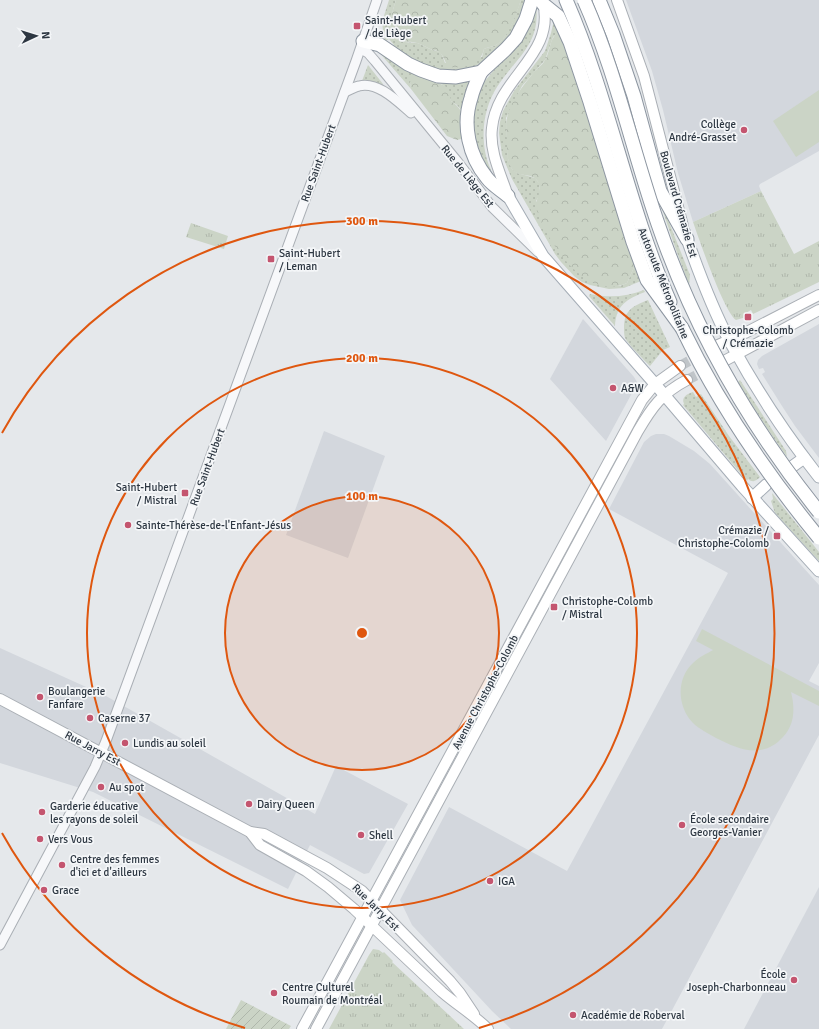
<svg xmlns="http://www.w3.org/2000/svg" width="819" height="1029" font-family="Signika,sans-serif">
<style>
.built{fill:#d3d7dd}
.grass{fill:url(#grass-dots)}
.forest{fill:url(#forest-crowns)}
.park{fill:url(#park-tufts)}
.garden{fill:url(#garden-furrows)}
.pitch{fill:#cbd4c6}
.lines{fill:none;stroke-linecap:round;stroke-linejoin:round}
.secondary-tunnel{stroke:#c0c5c9;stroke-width:10;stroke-dasharray:10 5;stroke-linecap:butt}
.tertiary-casing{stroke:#aaafb5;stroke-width:11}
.secondary-casing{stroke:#aaafb5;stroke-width:12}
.primary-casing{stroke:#a5adb6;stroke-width:13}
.motorway-casing{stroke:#8d96a1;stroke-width:15}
.tertiary{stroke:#f7f8fa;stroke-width:9}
.secondary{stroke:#fff;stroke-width:10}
.primary{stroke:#fff;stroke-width:11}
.motorway{stroke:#fff;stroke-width:13}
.motorway-bridge-casing{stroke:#8d96a1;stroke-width:15;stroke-linecap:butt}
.motorway-bridge{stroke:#fff;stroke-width:13}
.ring{fill:none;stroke:#df570f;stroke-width:2}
.poi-dot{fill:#c4556f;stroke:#f4f6f8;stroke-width:1.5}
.labels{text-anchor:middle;stroke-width:3.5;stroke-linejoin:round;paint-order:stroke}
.poi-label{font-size:11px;fill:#2d3742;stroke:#f4f6f8;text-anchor:start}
.street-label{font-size:11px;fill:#2d3742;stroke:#f4f6f8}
.centre{fill:#df570f;stroke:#f4f6f8;stroke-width:2}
.ring-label{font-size:12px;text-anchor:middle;font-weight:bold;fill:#df570f;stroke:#f4f6f8;stroke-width:3.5;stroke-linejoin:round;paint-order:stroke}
</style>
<defs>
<pattern id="grass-dots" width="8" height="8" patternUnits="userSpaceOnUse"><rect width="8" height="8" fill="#cbd4c6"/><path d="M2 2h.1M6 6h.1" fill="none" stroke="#afb7ab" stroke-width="1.8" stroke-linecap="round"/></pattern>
<pattern id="forest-crowns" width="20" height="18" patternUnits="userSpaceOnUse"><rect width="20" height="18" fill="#cbd4c6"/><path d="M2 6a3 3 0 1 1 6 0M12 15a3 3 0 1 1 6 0" fill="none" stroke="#afb7ab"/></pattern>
<pattern id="park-tufts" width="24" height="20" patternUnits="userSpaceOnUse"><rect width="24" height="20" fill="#cbd4c6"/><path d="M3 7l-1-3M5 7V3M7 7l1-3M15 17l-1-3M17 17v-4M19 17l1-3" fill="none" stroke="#afb7ab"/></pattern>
<pattern id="garden-furrows" width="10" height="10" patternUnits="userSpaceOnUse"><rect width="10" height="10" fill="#cbd4c6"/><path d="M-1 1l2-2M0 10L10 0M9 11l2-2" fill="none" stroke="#afb7ab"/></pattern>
</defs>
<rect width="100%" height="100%" fill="#e5e8eb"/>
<g class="built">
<polygon points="626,0 819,0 819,151 760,184 759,186 761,191 693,222 678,173 663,110 652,71"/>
<polygon points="583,319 634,377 637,382 632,393 606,441 550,379"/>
<polygon points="819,324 819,458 795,426 782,406 762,374 765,372 763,368 759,369 757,364 758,360 762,356"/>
<polygon points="324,431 385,456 348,558 286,535"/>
<polygon points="656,434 664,434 669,436 694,451 710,464 819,585 819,663 809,681 819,686 819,735 662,1029 511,1029 492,1011 412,925 400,900 449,807 567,871 728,573 609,509 644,442 651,436"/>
<polygon points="0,648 106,696 315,814 336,766 408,804 369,873 364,874 310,845 288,889 93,792 0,763"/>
<polygon points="819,887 819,1029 744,1029 801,921"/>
</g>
<g class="grass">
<path d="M389,0H396C393,10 384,34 398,40C404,43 411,42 417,43C421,44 424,46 428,48C440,54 440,47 445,63L482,57L484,49C488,47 492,47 496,45C509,37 516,13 521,0H527L513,33L488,59L470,69L461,71L445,72L422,65L392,47L394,45L389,39L386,41L384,38L386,37L383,30L382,22Z"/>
<path d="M536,4C541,45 517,56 497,87C482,110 479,144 491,170L488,171L474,144L472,114L479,92L484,82L507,55Z"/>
<polygon points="554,20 560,31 553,37 545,60 522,86 506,118 508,159 512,169 517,173 535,178 539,183 540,194 536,201 606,286 620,286 627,283 635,265 641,281 624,288 609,289 590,285 582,282 574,276 561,262 555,254 512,179 502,155 499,133 500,122 503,111 514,91 545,51 551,33"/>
<polygon points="378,51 416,73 410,83 411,89"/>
<polygon points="368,65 383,84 382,86 370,82 362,81"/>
<path d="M436,81H469L471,83L462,111L457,105L451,101C447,89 448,87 436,81Z"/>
<polygon points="653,182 690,275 689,285 675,247"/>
<path d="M644,290L645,292C627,299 616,305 615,326L589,296L590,294C609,298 626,297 644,290Z"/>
<path d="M648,300L670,347L663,350L650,366C644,360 628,344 625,338C624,335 624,331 624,328C624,310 633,306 648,300Z"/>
<path d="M740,380L786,451L787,457C769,432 753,407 738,382Z"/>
<path d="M693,392L696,397L701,394L729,436L760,477C756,481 753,483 748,479L747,481L683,405L684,404C681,397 687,394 693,392Z"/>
<polygon points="772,493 819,552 819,561 775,513 771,501 773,499"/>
</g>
<g class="forest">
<path d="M396,0H521C516,14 510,36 496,45C492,47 488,47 484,49C480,66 465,68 449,67C444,62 444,55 439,52C436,50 431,50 428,48C424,46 421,44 417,43C411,41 404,43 398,40C384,34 393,10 396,0Z"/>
<path d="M560,31L578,81L615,206L635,265L627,283C586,302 548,243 537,211C533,201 543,192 538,182C533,172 518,178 512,169C507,162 507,150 507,142C507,135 505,125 507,118C509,105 523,85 531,76C535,70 542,66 545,60C552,48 548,39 560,31Z"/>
<path d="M416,73L445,86L449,90L451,101C466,111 462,119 463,135L461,139L457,140L447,136L411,89L410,83L412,74Z"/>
</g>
<g class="park">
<path d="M761,191L794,254L819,241V282L753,314L751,310L744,314L746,317L736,320C724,312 699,239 693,222Z"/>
<polygon points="191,223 228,236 224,249 186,237"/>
<polygon points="373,949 379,950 383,953 384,952 393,961 392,962 464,1029 329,1029 369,955"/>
</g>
<polygon class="garden" points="241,1000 291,1026 289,1029 226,1029"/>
<g class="pitch">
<polygon points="819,90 819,142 796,157 773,121"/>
<path d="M702,629L819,691V706L791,692C795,708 795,724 783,737C762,760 738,749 716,738C708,733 699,729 693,723C677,706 676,679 693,663C699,657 706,654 713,650L696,641Z"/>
</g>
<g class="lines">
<g class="secondary-tunnel">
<polyline points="680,366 718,345"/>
<polyline points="687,380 726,360"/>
</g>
<defs>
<g id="tertiary">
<polyline points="361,49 368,53 375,61 457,161 492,207 538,252"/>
<path d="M345,92C349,90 354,87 359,86C378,81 398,102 411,113"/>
<polyline points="0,945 95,767 106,741 356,61 377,0"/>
</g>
<g id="secondary">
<polyline points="617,0 644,76 683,226"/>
<path d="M508,196C501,175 489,151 492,128C497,77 556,56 543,2"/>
<polyline points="718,345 745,333 819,295"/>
<polyline points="726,360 819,310"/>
<path d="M0,699L250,832L260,845L306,871L328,887L354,909L442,992C457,1005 474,1015 488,1029"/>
<polyline points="250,832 264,834 327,868 362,891 450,981 460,993 474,1014"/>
<polyline points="302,1029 642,400 655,384 680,366"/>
<path d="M316,1029L638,431C652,407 662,393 687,380"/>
</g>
<g id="primary">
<polyline points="508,196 543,256 655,384 742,486 819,571"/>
<path d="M687,239C699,273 712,308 729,340C755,388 785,434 819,477"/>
<polyline points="793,466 804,458"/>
<polyline points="752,498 766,485"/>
</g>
<g id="motorway">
<path d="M566,0C609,98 627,204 670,302"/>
<polyline points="599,0 613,34 634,96 660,191 687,239"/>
<polyline points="543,4 558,16 570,42 590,102 633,242 647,280 682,328"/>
<polyline points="363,41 380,45 408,64 421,70 438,76 456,77 481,72 506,49 516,38 526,19 532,0"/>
<path d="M481,72C477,81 473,89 471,98C462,125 469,156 487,178C492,185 501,190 508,196"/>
</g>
</defs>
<use href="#tertiary" class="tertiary-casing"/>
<use href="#secondary" class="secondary-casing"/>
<use href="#primary" class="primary-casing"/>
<use href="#motorway" class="motorway-casing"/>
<use href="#tertiary" class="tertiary"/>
<use href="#secondary" class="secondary"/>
<use href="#primary" class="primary"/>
<use href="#motorway" class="motorway"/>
<defs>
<g id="motorway-bridge">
<path d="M584,0C616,72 632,149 658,224C694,329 749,425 819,512"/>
<path d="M682,328C719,405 765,472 819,538"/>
</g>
</defs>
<use href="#motorway-bridge" class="motorway-bridge-casing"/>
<use href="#motorway-bridge" class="motorway-bridge"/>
</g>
<circle cx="362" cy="633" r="137" fill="#df570f" fill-opacity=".12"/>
<g class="ring">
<circle cx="362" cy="633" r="137"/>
<circle cx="362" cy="633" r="275"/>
<path d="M245 1028A412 412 0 0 1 2 833M2 433A412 412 0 1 1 479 1028"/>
</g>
<g class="poi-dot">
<rect x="353" y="22" width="8" height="8" rx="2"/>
<circle cx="744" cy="130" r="4"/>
<rect x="267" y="255" width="8" height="8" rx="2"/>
<rect x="744" y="313" width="8" height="8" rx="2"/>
<circle cx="613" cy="388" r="4"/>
<rect x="181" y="489" width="8" height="8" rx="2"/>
<circle cx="128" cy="525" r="4"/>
<rect x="773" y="532" width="8" height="8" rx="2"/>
<rect x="550" y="603" width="8" height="8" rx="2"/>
<circle cx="40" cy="697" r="4"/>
<circle cx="90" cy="718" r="4"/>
<circle cx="125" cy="743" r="4"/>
<circle cx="101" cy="787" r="4"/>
<circle cx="249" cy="804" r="4"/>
<circle cx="42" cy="812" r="4"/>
<circle cx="682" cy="825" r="4"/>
<circle cx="361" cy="835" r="4"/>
<circle cx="40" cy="839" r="4"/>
<circle cx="62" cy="865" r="4"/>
<circle cx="490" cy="881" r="4"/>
<circle cx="44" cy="890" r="4"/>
<circle cx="794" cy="980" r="4"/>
<circle cx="274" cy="993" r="4"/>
<circle cx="573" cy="1015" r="4"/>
</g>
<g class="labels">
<g class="poi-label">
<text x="365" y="24">Saint-Hubert<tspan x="365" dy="13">/ de Liège</tspan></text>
<text x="736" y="128" text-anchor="end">Collège<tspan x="736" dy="13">André-Grasset</tspan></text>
<text x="279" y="257">Saint-Hubert<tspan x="279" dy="13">/ Leman</tspan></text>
<text x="748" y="334" text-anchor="middle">Christophe-Colomb<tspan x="748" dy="13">/ Crémazie</tspan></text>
<text x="621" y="392">A&amp;W</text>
<text x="177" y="491" text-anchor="end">Saint-Hubert<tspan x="177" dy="13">/ Mistral</tspan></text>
<text x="136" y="529">Sainte-Thérèse-de-l'Enfant-Jésus</text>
<text x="769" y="534" text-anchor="end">Crémazie /<tspan x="769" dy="13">Christophe-Colomb</tspan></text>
<text x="562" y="605">Christophe-Colomb<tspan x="562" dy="13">/ Mistral</tspan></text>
<text x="48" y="695">Boulangerie<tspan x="48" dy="13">Fanfare</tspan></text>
<text x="98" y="722">Caserne 37</text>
<text x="133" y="747">Lundis au soleil</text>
<text x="109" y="791">Au spot</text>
<text x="257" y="808">Dairy Queen</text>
<text x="50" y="810">Garderie éducative<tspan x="50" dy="13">les rayons de soleil</tspan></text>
<text x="690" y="823">École secondaire<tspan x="690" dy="13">Georges-Vanier</tspan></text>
<text x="369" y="839">Shell</text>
<text x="48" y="843">Vers Vous</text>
<text x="70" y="863">Centre des femmes<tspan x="70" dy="13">d'ici et d'ailleurs</tspan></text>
<text x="498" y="885">IGA</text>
<text x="52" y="894">Grace</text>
<text x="786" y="978" text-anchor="end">École<tspan x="786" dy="13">Joseph-Charbonneau</tspan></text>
<text x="282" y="991">Centre Culturel<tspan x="282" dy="13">Roumain de Montréal</tspan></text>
<text x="581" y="1019">Académie de Roberval</text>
</g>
<g class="street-label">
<text transform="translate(318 163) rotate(-70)" y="4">Rue Saint-Hubert</text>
<text transform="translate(468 176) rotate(51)" y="4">Rue de Liège Est</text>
<text transform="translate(679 204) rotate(74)" y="4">Boulevard Crémazie Est</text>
<text transform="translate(664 283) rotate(68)" y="4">Autoroute Métropolitaine</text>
<text transform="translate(207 467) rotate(-70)" y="4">Rue Saint-Hubert</text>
<text transform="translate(485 692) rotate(-62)" y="4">Avenue Christophe-Colomb</text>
<text transform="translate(93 748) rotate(28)" y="4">Rue Jarry Est</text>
<text transform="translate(376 907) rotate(45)" y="4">Rue Jarry Est</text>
</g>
</g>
<circle cx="362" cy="633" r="6" class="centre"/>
<g class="ring-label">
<text x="362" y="225">300 m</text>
<text x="362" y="362">200 m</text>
<text x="362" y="500">100 m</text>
</g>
<g transform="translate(36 36) rotate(86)" stroke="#f4f6f8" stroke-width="3" paint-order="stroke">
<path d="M0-3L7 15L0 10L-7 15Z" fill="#2d3742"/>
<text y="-6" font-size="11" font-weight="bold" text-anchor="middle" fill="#2d3742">N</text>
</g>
</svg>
